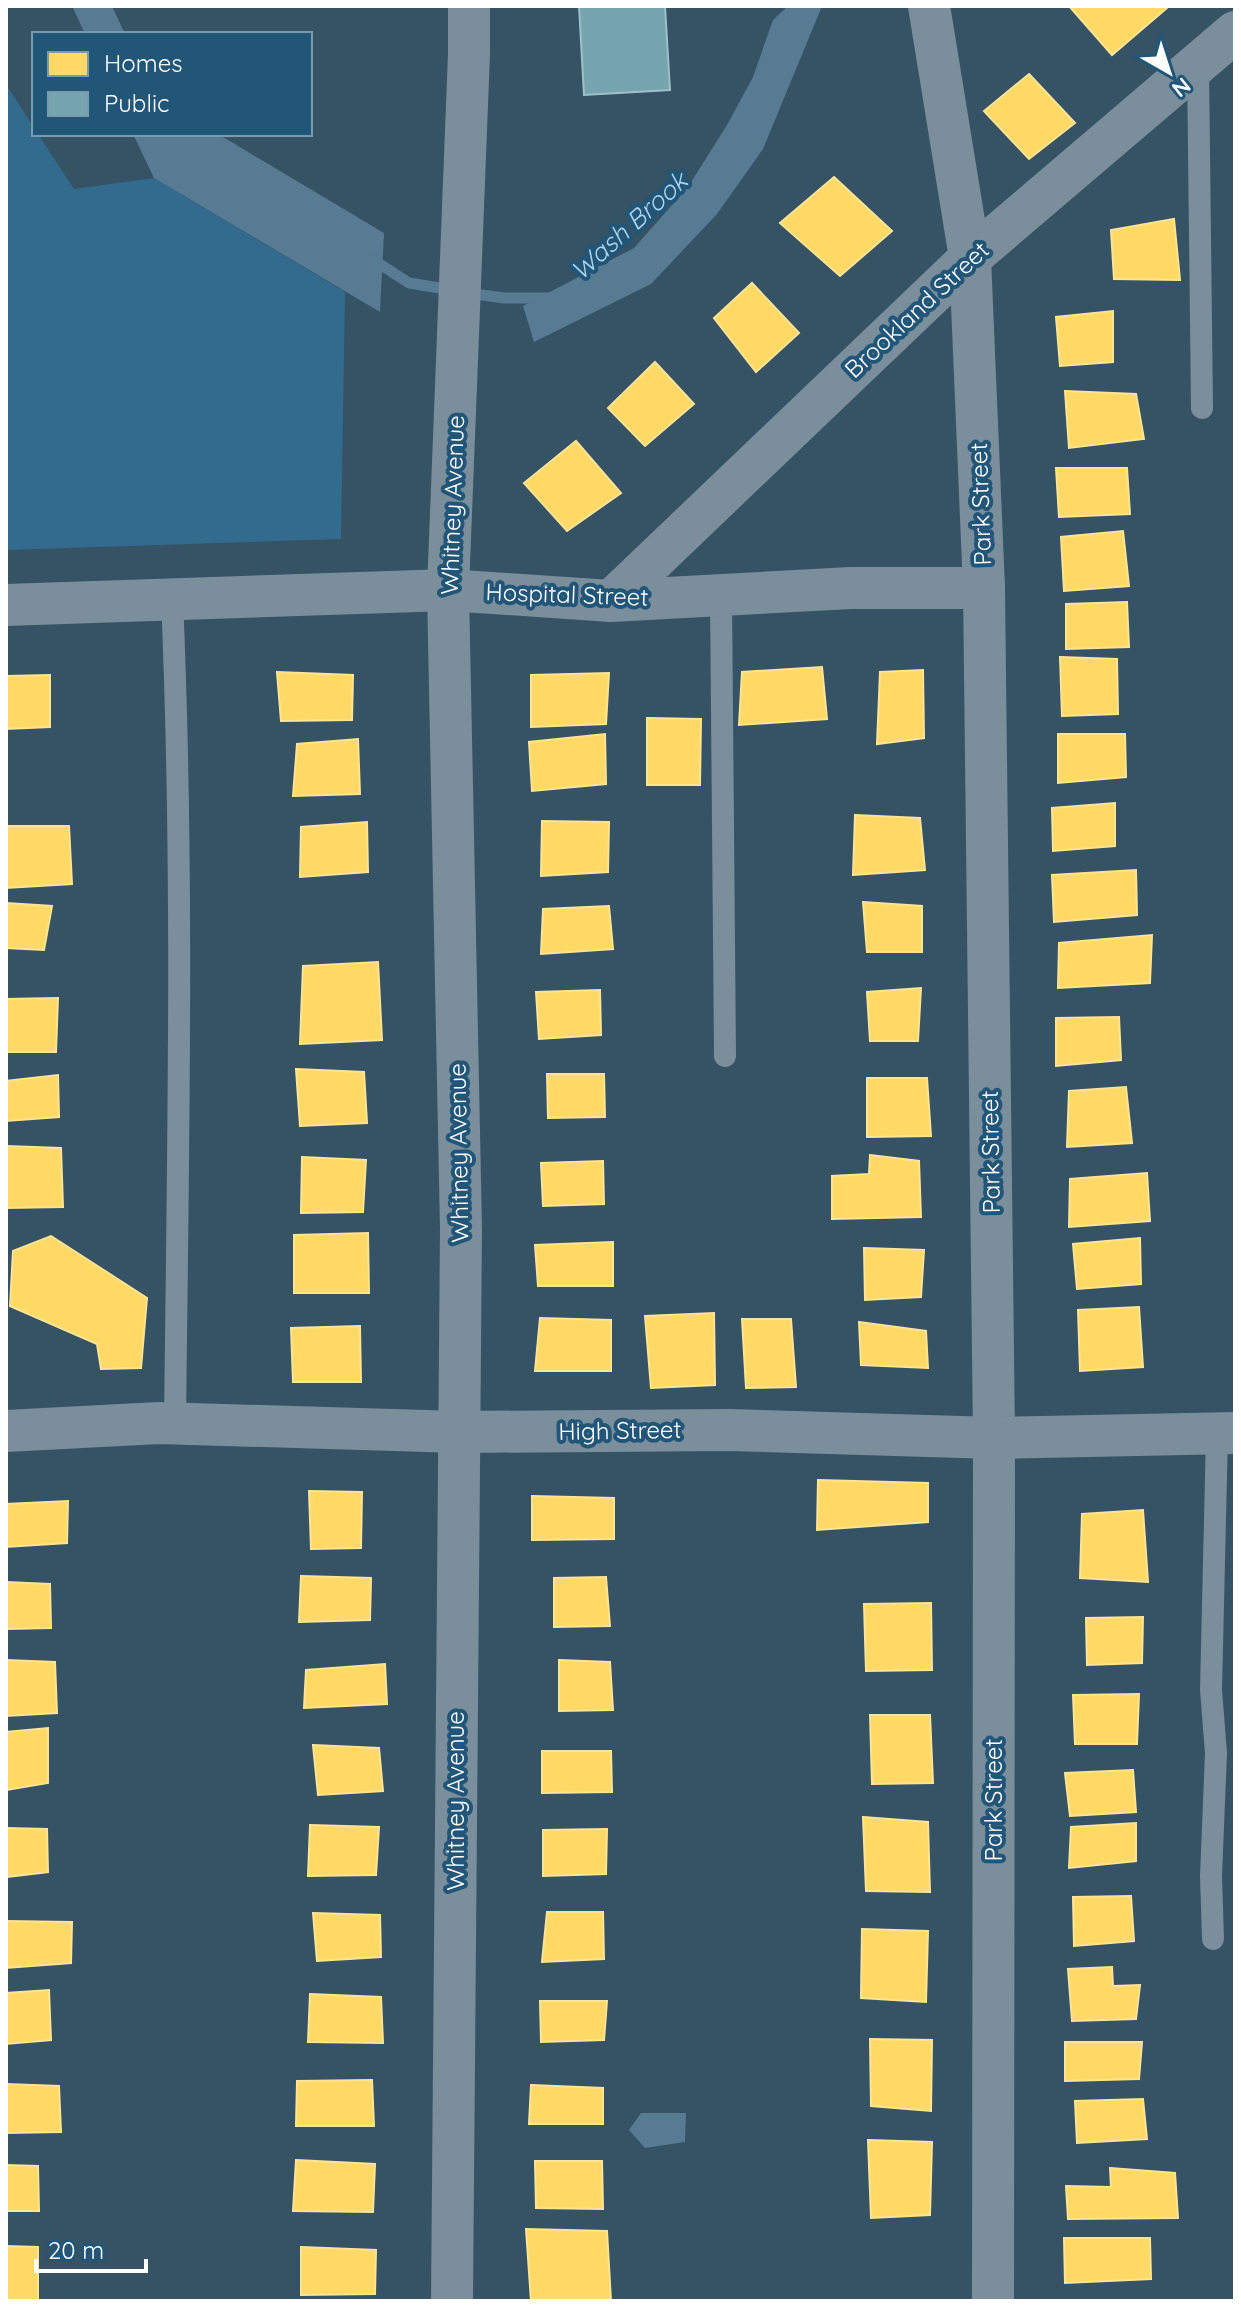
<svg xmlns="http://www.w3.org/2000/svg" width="1241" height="2307" font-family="Quicksand,sans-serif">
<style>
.green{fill:#336b8f}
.water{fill:#567b93}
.homes{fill:#ffd966;stroke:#ffe494;stroke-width:2}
.public{fill:#76a5af;stroke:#9fc0c7;stroke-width:2}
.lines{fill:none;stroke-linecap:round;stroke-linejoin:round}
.stream{stroke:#567b93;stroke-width:11}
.service{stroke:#7a8e9c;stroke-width:22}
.minor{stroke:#7a8e9c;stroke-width:42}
.labels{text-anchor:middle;stroke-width:8;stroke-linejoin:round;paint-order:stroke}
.street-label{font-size:24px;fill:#fff;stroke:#225679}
.water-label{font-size:26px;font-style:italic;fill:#afd5ec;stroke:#225679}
</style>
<rect width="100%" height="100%" fill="#365265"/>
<polygon class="green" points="6,84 34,128 34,134 38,134 74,189 154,178 345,292 341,539 6,550"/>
<g class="water">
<polygon points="72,6 112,6 125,34 85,34"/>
<polygon points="788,6 822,6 763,149 717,214 651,284 534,342 523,306 634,248 688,187 727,125 753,77 773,20"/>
<polygon points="133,134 218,134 384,233 380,312 154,178"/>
<polygon points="641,2113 686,2113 685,2142 645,2148 629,2130"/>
</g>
<g class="homes">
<polygon points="1069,6 1165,6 1167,8 1112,55"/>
<polygon points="1029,74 1075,123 1029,159 984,111"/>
<polygon points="834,177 892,231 840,276 780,223"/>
<polygon points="1174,219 1180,280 1114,279 1111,230"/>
<polygon points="752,283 799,333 756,372 714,318"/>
<polygon points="1113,311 1113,362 1060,366 1056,317"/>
<polygon points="655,362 694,404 645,446 608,408"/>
<polygon points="1065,391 1136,394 1144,439 1069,448"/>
<polygon points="576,441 621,493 567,531 524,483"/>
<polygon points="1056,468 1127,468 1130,514 1059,517"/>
<polygon points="1123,531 1129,586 1064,591 1061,537"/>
<polygon points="1127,602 1129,647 1066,649 1066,604"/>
<polygon points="1060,657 1117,659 1118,714 1062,716"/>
<polygon points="822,667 827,719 739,725 742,672"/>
<polygon points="923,670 924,738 877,744 880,672"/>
<polygon points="277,672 353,675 352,720 281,721"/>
<polygon points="609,673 606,724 531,727 531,675"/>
<polygon points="50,675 50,727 6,729 6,676"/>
<polygon points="647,718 701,719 700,785 647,785"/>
<polygon points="605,734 606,784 532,791 529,742"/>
<polygon points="1058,734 1125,734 1126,777 1058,783"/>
<polygon points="358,739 360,794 293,796 297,744"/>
<polygon points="1115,803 1115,846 1053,851 1052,808"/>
<polygon points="855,815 920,818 925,870 853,875"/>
<polygon points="542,821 609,822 608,872 541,876"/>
<polygon points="367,822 368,872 300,877 301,827"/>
<polygon points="6,826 69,826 72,884 6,888"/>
<polygon points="1136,870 1137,915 1054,922 1052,875"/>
<polygon points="863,902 922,906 922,952 867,952"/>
<polygon points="6,903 52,906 44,950 6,948"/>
<polygon points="609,906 613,949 541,954 543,909"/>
<polygon points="1152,935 1150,983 1058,988 1059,943"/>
<polygon points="378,962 382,1040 300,1044 303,966"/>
<polygon points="921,988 918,1041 870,1041 867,992"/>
<polygon points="600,990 601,1035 539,1039 536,992"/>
<polygon points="58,998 56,1052 6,1052 6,999"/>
<polygon points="1119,1017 1121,1060 1056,1066 1056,1018"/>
<polygon points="296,1069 364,1072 367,1123 300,1126"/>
<polygon points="547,1074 604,1074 605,1117 548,1118"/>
<polygon points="58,1075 59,1117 6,1121 6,1081"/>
<polygon points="867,1078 927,1078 931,1136 867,1137"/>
<polygon points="1126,1087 1132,1143 1067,1147 1069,1091"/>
<polygon points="6,1146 61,1148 63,1207 6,1208"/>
<polygon points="870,1155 919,1161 921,1217 832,1219 832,1176 869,1174"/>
<polygon points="302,1157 366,1160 363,1212 301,1213"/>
<polygon points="603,1161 604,1204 543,1206 541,1163"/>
<polygon points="1147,1173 1150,1221 1069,1227 1070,1179"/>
<polygon points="368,1233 369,1293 294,1293 294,1235"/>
<polygon points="51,1236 147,1298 141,1368 101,1369 97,1344 10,1306 13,1251"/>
<polygon points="1140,1238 1141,1284 1077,1289 1073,1244"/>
<polygon points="613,1242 613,1286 538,1286 535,1245"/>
<polygon points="864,1248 924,1250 921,1297 865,1300"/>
<polygon points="1139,1307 1143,1367 1080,1371 1078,1310"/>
<polygon points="714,1313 715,1385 651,1388 645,1316"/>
<polygon points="540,1318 611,1320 611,1371 535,1371"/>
<polygon points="742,1319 791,1319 796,1387 746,1388"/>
<polygon points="859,1322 926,1331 928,1368 861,1365"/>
<polygon points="360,1326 361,1382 293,1382 291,1328"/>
<polygon points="818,1480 928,1483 928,1522 817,1530"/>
<polygon points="309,1491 362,1492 361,1548 311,1549"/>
<polygon points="532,1496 614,1498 614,1539 532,1540"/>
<polygon points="68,1501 67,1543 6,1547 6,1504"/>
<polygon points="1143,1510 1148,1582 1080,1578 1082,1514"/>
<polygon points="301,1576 371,1578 370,1620 299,1622"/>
<polygon points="606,1577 610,1626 554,1627 554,1578"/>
<polygon points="6,1582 50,1584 51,1628 6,1629"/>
<polygon points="931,1603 932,1670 866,1671 864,1604"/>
<polygon points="1143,1617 1142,1663 1087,1665 1086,1618"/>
<polygon points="6,1660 55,1662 57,1713 6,1716"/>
<polygon points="559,1660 610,1662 613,1710 559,1711"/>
<polygon points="385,1664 387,1704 304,1708 306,1670"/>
<polygon points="1139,1694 1137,1744 1075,1744 1073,1695"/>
<polygon points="870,1715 930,1715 933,1783 872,1784"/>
<polygon points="48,1728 48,1783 6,1790 6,1732"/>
<polygon points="313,1745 379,1748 383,1791 318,1795"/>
<polygon points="542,1751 611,1751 612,1792 542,1793"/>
<polygon points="1133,1770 1136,1812 1070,1816 1065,1773"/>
<polygon points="863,1817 928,1822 930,1892 866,1891"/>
<polygon points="1136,1823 1136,1861 1069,1868 1071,1827"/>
<polygon points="310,1825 379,1827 376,1875 308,1876"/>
<polygon points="6,1828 47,1829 48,1872 6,1877"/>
<polygon points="607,1829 606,1874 543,1876 543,1830"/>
<polygon points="1131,1896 1134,1941 1074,1946 1073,1897"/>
<polygon points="547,1912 603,1912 604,1959 542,1962"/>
<polygon points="313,1913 380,1915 381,1957 317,1961"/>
<polygon points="6,1921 72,1922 71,1963 6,1968"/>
<polygon points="862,1929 928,1931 926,2002 861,1998"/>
<polygon points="1112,1967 1113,1986 1140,1985 1136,2019 1072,2021 1068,1969"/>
<polygon points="49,1990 51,2040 6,2044 6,1993"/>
<polygon points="310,1994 381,1997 383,2043 308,2042"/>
<polygon points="540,2001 607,2001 604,2040 541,2042"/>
<polygon points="870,2039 932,2040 931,2111 871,2106"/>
<polygon points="1065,2042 1142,2042 1139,2079 1065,2081"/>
<polygon points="372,2080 374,2126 296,2126 297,2081"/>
<polygon points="6,2084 59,2086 61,2132 6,2133"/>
<polygon points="531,2085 603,2088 603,2124 529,2124"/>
<polygon points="1143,2099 1147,2139 1077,2143 1075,2101"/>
<polygon points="868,2140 932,2142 930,2215 871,2218"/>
<polygon points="296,2160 375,2164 373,2212 293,2211"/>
<polygon points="535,2161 602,2161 603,2209 536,2208"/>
<polygon points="6,2165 38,2166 39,2211 6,2211"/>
<polygon points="1110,2168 1175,2173 1178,2218 1068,2219 1066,2186 1111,2187"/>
<polygon points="526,2229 607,2231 611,2301 531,2301"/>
<polygon points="1064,2238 1150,2238 1151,2279 1065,2283"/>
<polygon points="6,2246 38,2247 38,2301 6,2301"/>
<polygon points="301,2247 376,2250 375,2294 301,2295"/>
</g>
<polygon class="public" points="579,6 665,6 670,90 584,95"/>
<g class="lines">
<g class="stream">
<polyline points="372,259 409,283 452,290"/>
<polyline points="468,293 504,298 551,298"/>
</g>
<g class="service">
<polyline points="1198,65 1202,408"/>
<polyline points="721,595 725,1056"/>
<path d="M172,599C184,874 178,1149 175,1424"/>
<polyline points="1213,1939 1211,1876 1216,1753 1211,1690 1217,1434"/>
</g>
<g class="minor">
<polyline points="929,6 970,258 984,588 994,1438 993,2301"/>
<polyline points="611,601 970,258 1235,32"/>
<polyline points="6,605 448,590 611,601 851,588 984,588"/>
<polyline points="6,1431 159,1423 459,1432 729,1430 994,1438 1235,1433"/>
<polyline points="452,2301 461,1229 448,590 469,54 469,6"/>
</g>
</g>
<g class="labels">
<g class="street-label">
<text transform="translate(917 310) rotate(-43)" y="8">Brookland Street</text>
<text transform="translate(981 504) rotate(-92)" y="8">Park Street</text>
<text transform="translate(453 505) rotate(-88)" y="8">Whitney Avenue</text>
<text transform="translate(567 595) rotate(2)" y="8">Hospital Street</text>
<text transform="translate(991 1152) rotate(-91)" y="8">Park Street</text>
<text transform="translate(459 1153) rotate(-91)" y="8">Whitney Avenue</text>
<text transform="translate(620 1431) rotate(-1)" y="8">High Street</text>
<text transform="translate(994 1800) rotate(-90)" y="8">Park Street</text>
<text transform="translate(456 1801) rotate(-90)" y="8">Whitney Avenue</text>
</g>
<g class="water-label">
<text transform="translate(629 226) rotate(-42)" y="9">Wash Brook</text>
</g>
</g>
<rect width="1241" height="2307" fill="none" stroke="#ffffff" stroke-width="16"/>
<rect x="32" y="32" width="280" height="104" fill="#225679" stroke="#7a9aaf" stroke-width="2"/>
<rect x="48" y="52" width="40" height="24" fill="#ffd966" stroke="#7a9aaf" stroke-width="2"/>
<text x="104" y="72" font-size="24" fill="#ffffff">Homes</text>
<rect x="48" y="92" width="40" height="24" fill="#76a5af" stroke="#7a9aaf" stroke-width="2"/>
<text x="104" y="112" font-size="24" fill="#ffffff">Public</text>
<g transform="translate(1169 72) rotate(141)" stroke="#225679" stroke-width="6" paint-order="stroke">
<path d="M0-6L14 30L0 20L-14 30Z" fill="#ffffff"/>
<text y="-12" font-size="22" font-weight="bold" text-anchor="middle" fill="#ffffff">N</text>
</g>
<path d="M36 2259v12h110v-12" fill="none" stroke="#ffffff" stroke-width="4"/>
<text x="48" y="2259" font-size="24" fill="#ffffff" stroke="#225679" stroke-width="6" paint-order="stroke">20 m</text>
</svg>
